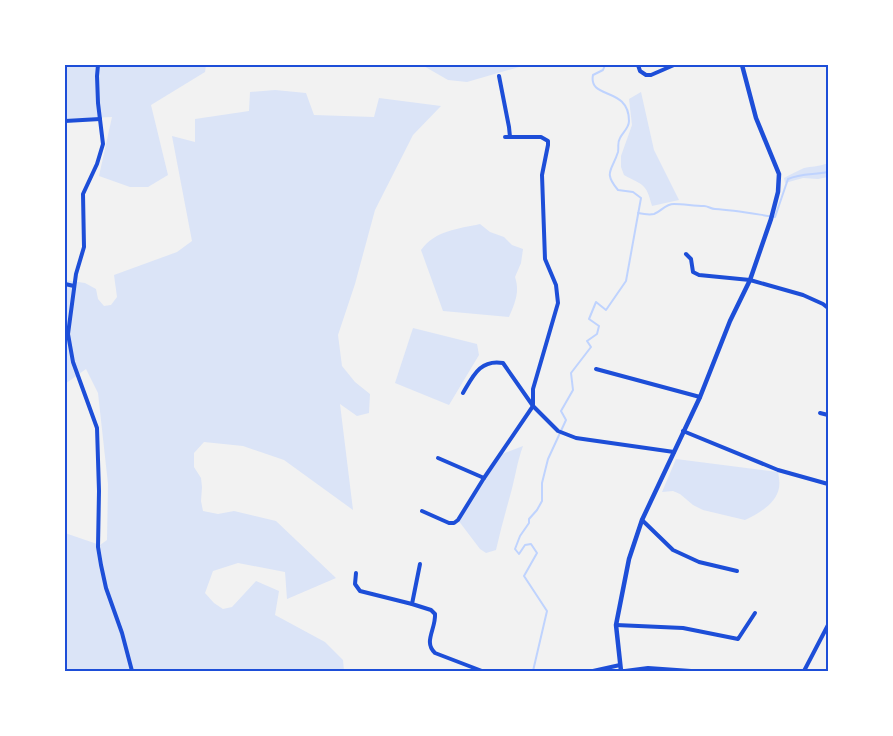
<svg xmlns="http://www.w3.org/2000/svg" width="893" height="736" font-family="Jost,sans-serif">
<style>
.green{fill:#dbe4f7}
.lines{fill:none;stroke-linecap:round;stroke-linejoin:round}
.stream{stroke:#bfd3fe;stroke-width:2}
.minor{stroke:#1d4ed8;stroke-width:4}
.tertiary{stroke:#1d4ed8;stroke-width:4.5}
.neatline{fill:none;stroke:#1d4ed8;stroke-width:2}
</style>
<rect width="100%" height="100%" fill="#f2f2f2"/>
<g class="green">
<polygon points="65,65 206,65 205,72 151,105 168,175 148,187 130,187 99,176 112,117 65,119"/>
<polygon points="422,65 518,65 519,67 467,82 448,80"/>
<polygon points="275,90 306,93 314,115 374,117 379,98 441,106 413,135 375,210 355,284 338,335 342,366 355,382 370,394 369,413 357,416 340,404 353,510 284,460 243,446 204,442 194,453 194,467 201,478 202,487 201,501 203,511 218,514 234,511 276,521 336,578 287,599 285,572 238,563 213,571 205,593 214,603 223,609 232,607 256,581 279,591 275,615 325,642 343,660 344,671 65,671 65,533 100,545 107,540 108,484 98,393 86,369 65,384 65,280 85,283 96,289 98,299 104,306 111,305 117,297 114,275 177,252 192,241 172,136 195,142 195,119 249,111 250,92"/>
<path d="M641,92L654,150L679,200L652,206C646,183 644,186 624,175L621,167V156L632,125L629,99Z"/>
<path d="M825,164H828V177L818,179L803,178L785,183L784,178C790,175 797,171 804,168C811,166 818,167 825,164Z"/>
<path d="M480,224L490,232L504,237L512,245L523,249L521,263L515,277C520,292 515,303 509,317L443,311L421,250C436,230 458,229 480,224Z"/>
<polygon points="413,328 477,344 479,355 449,405 395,383"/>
<path d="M523,446C517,462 515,479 510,496C505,514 500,532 496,550L486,553L480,549L458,520L499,455Z"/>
<path d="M676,459L778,472C779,477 780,483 779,488C776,504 758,514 745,520L703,510L693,505L680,494L673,491L662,492Z"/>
</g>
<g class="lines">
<g class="stream">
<path d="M638,213C643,214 649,215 654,214C662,211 665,204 674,204C684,204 694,206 704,206C708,206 711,209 715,209C735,210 755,214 775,217L788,179C801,173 814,175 828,172"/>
<path d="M533,671L547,611L524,576L537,553L531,544L525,545L519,554L515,549L520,536L529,523V519L537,510L542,501V483L548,459L566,420L561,411L573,390L571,373L591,347L587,341L597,334L599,326L589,319L596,302L606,310L626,281L641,198L633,192L618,190C603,172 612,171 618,152C619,147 617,143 620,138C623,132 629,128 629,121C629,86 588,100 593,75L603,70L605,65"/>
</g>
<g class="minor">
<polyline points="98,65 97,76 98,103 103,144 97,164 83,194 84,247 76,274 68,334 73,362 97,428 99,491 98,547 101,565 106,588 122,633 132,671"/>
<polyline points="638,65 640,71 646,75 651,75 674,65"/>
<polyline points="499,76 509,127 510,137"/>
<polyline points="65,121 100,119"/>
<polyline points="686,254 691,259 693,272 699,275 750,280 803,295 823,304 828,308"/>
<polyline points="65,284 74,286"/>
<polyline points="596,369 700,397"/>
<path d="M463,393C473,376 480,359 503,363L533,406L558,431L576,438L674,452"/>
<polyline points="820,413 828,415"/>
<polyline points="683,431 778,470 828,484"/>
<polyline points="438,458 484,478"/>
<polyline points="422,511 449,523 454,523 458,520 484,478 533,406 533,389 558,303 556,285 545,259 542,175 548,145 548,141 541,137 505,137"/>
<polyline points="642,520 673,550 699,562 737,571"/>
<path d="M420,564L412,604L431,610L435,614C436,629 423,642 435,653L482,671"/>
<polyline points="356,573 355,584 360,591 412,604"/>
<polyline points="616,625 683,628 738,639 755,613"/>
<polyline points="593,671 620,665"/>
<polyline points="625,671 648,668 691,671"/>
<polyline points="804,671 828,625"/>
</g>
<polyline class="tertiary" points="621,671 616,625 629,559 642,520 700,397 730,321 750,280 771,219 778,192 779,174 756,118 742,65"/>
</g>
<rect width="893" height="736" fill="none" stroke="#ffffff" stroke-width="132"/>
<rect x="66" y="66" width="761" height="604" class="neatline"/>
</svg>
